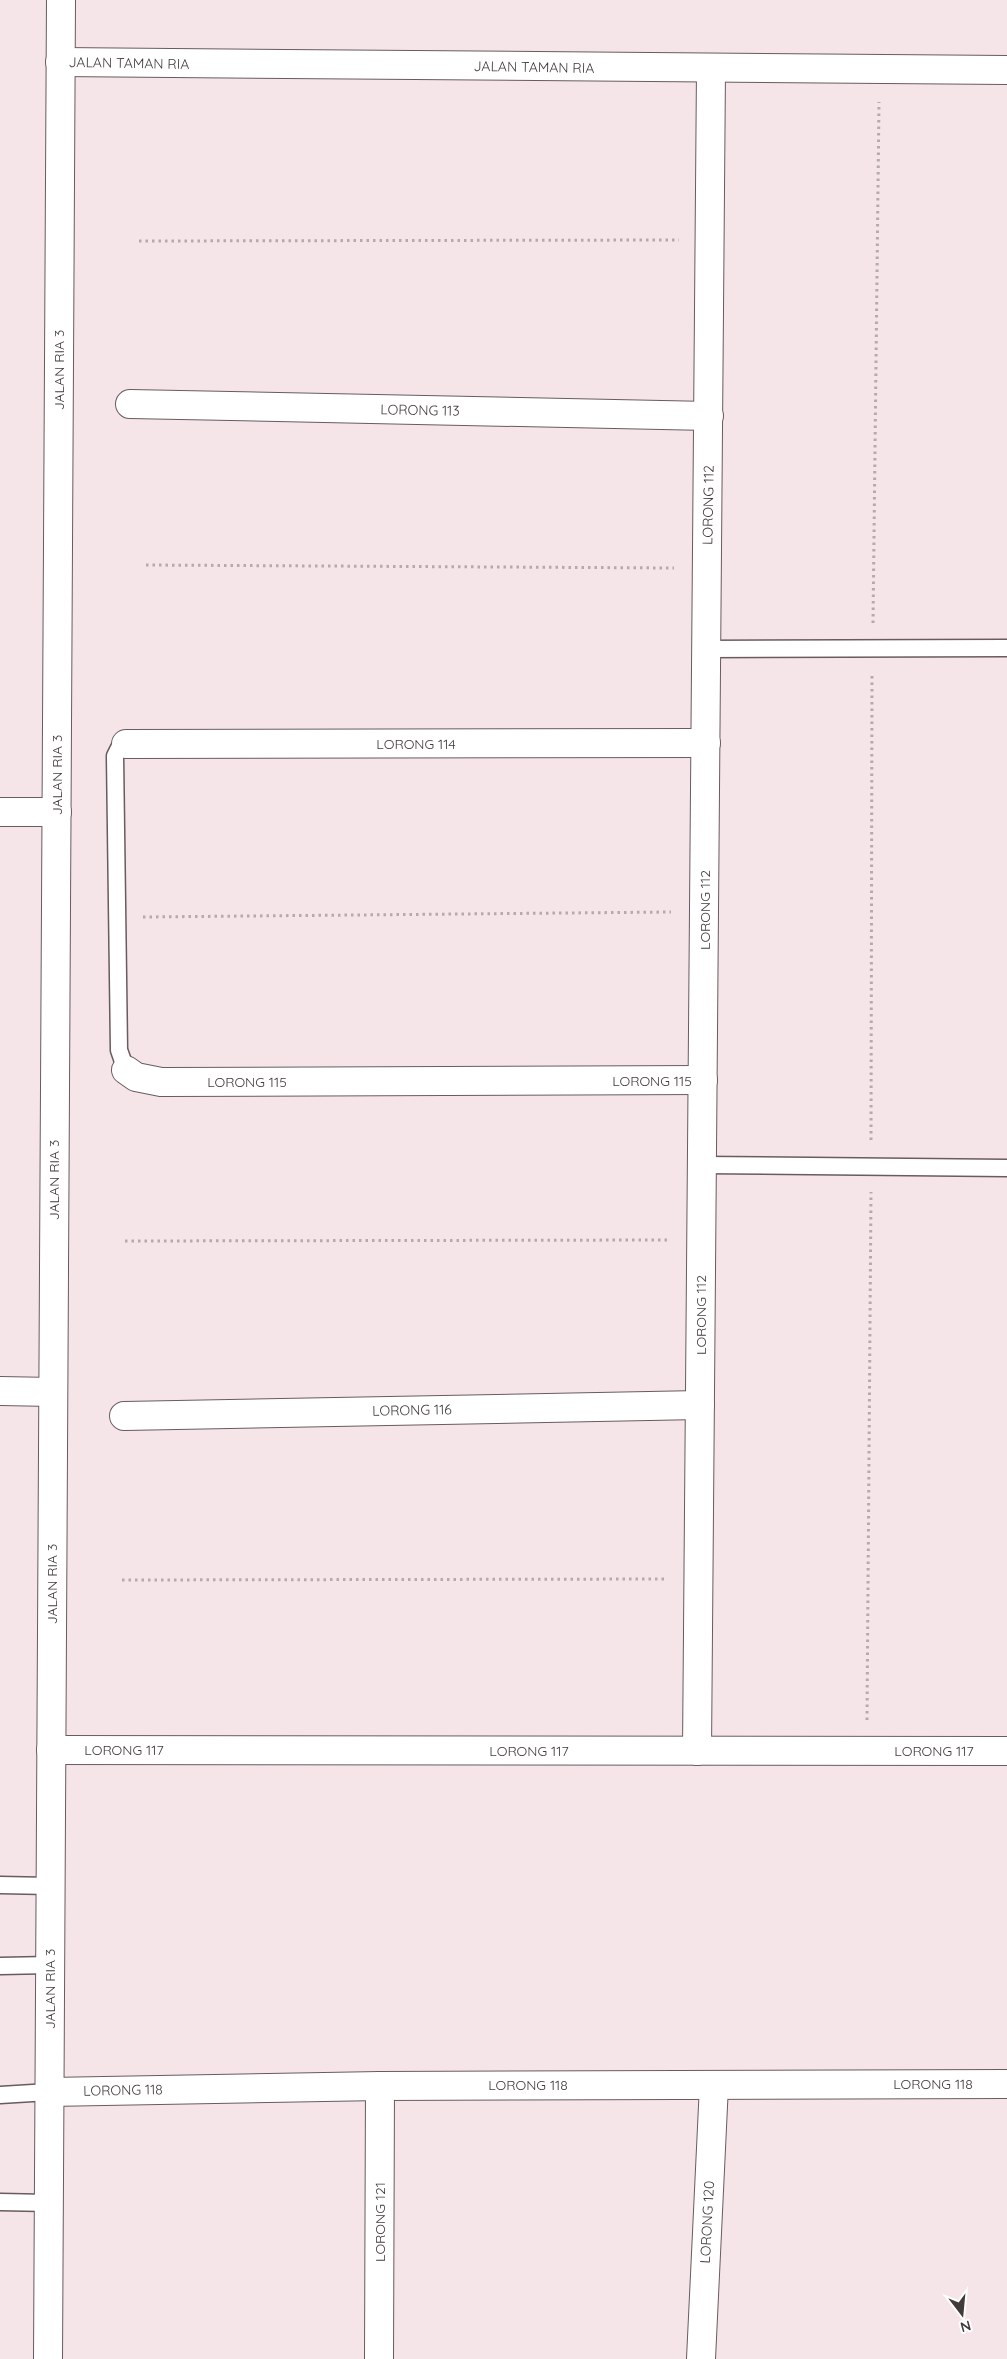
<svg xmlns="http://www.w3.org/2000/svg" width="1007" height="2359" font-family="Quicksand,sans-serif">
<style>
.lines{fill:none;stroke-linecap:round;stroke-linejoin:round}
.lane-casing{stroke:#695b5e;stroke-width:19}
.street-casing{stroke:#695b5e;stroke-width:30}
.path{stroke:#b5a9ab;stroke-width:3;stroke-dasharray:2.5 4;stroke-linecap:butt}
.lane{stroke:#fff;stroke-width:16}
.street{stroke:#fff;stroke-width:28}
.labels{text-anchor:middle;stroke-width:5;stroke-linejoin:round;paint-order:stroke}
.street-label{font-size:14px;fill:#403a3b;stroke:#fff}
</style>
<rect width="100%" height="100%" fill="#f5e5e8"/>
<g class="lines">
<defs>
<g id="lane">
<polyline points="706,649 1007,648"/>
<polyline points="126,744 119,748 115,756 119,1050 126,1070"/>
<polyline points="702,1165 1007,1168"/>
<polyline points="0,1885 50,1886"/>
<polyline points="0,1966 50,1965"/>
<polyline points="0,2095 49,2092"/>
<polyline points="0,2202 49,2203"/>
</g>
<g id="street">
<polyline points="60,62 1007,70"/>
<polyline points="130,404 709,416"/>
<polyline points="126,744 706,743"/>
<polyline points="0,812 57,812"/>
<polyline points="126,1070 136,1077 161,1082 703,1080"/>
<polyline points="0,1391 53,1392"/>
<polyline points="124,1416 700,1405"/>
<polyline points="51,1750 1007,1751"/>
<polyline points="697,1751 711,69"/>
<polyline points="49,2092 380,2086 1007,2084"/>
<polyline points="48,2359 61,0"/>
<polyline points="379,2359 380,2086"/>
<polyline points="701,2359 714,2085"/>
</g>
</defs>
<use href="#lane" class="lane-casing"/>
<use href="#street" class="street-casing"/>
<g class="path">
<polyline points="139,241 679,240"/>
<polyline points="146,565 674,568"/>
<polyline points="873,623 879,102"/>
<polyline points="143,917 671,912"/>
<polyline points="871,1140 872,674"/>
<polyline points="125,1241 670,1240"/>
<polyline points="122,1580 668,1579"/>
<polyline points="867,1720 871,1192"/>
</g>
<use href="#lane" class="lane"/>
<use href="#street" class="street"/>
</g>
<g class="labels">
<g class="street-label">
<text transform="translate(129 63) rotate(1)" y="5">JALAN TAMAN RIA</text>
<text transform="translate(534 67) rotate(1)" y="5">JALAN TAMAN RIA</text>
<text transform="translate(59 370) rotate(-90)" y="5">JALAN RIA 3</text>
<text transform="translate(420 410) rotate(1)" y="5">LORONG 113</text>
<text transform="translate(708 505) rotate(-89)" y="5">LORONG 112</text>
<text x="416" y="749">LORONG 114</text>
<text transform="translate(57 775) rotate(-90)" y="5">JALAN RIA 3</text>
<text transform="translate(705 910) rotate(-90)" y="5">LORONG 112</text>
<text x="652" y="1086">LORONG 115</text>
<text x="247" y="1087">LORONG 115</text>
<text transform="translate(54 1180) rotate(-90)" y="5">JALAN RIA 3</text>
<text transform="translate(701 1315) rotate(-90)" y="5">LORONG 112</text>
<text transform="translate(412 1410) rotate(-1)" y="5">LORONG 116</text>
<text transform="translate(52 1584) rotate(-90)" y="5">JALAN RIA 3</text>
<text x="124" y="1755">LORONG 117</text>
<text x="529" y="1756">LORONG 117</text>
<text x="934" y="1756">LORONG 117</text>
<text transform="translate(50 1989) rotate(-90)" y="5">JALAN RIA 3</text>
<text x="933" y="2089">LORONG 118</text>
<text x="528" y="2090">LORONG 118</text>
<text transform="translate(123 2090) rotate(-1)" y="5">LORONG 118</text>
<text transform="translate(380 2222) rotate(-90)" y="5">LORONG 121</text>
<text transform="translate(707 2222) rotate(-87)" y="5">LORONG 120</text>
</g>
</g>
<g transform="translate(962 2314) rotate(164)" stroke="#ffffff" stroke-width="4" paint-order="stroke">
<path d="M0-4L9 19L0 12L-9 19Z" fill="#403a3b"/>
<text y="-8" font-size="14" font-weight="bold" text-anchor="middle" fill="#403a3b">N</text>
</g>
</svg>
